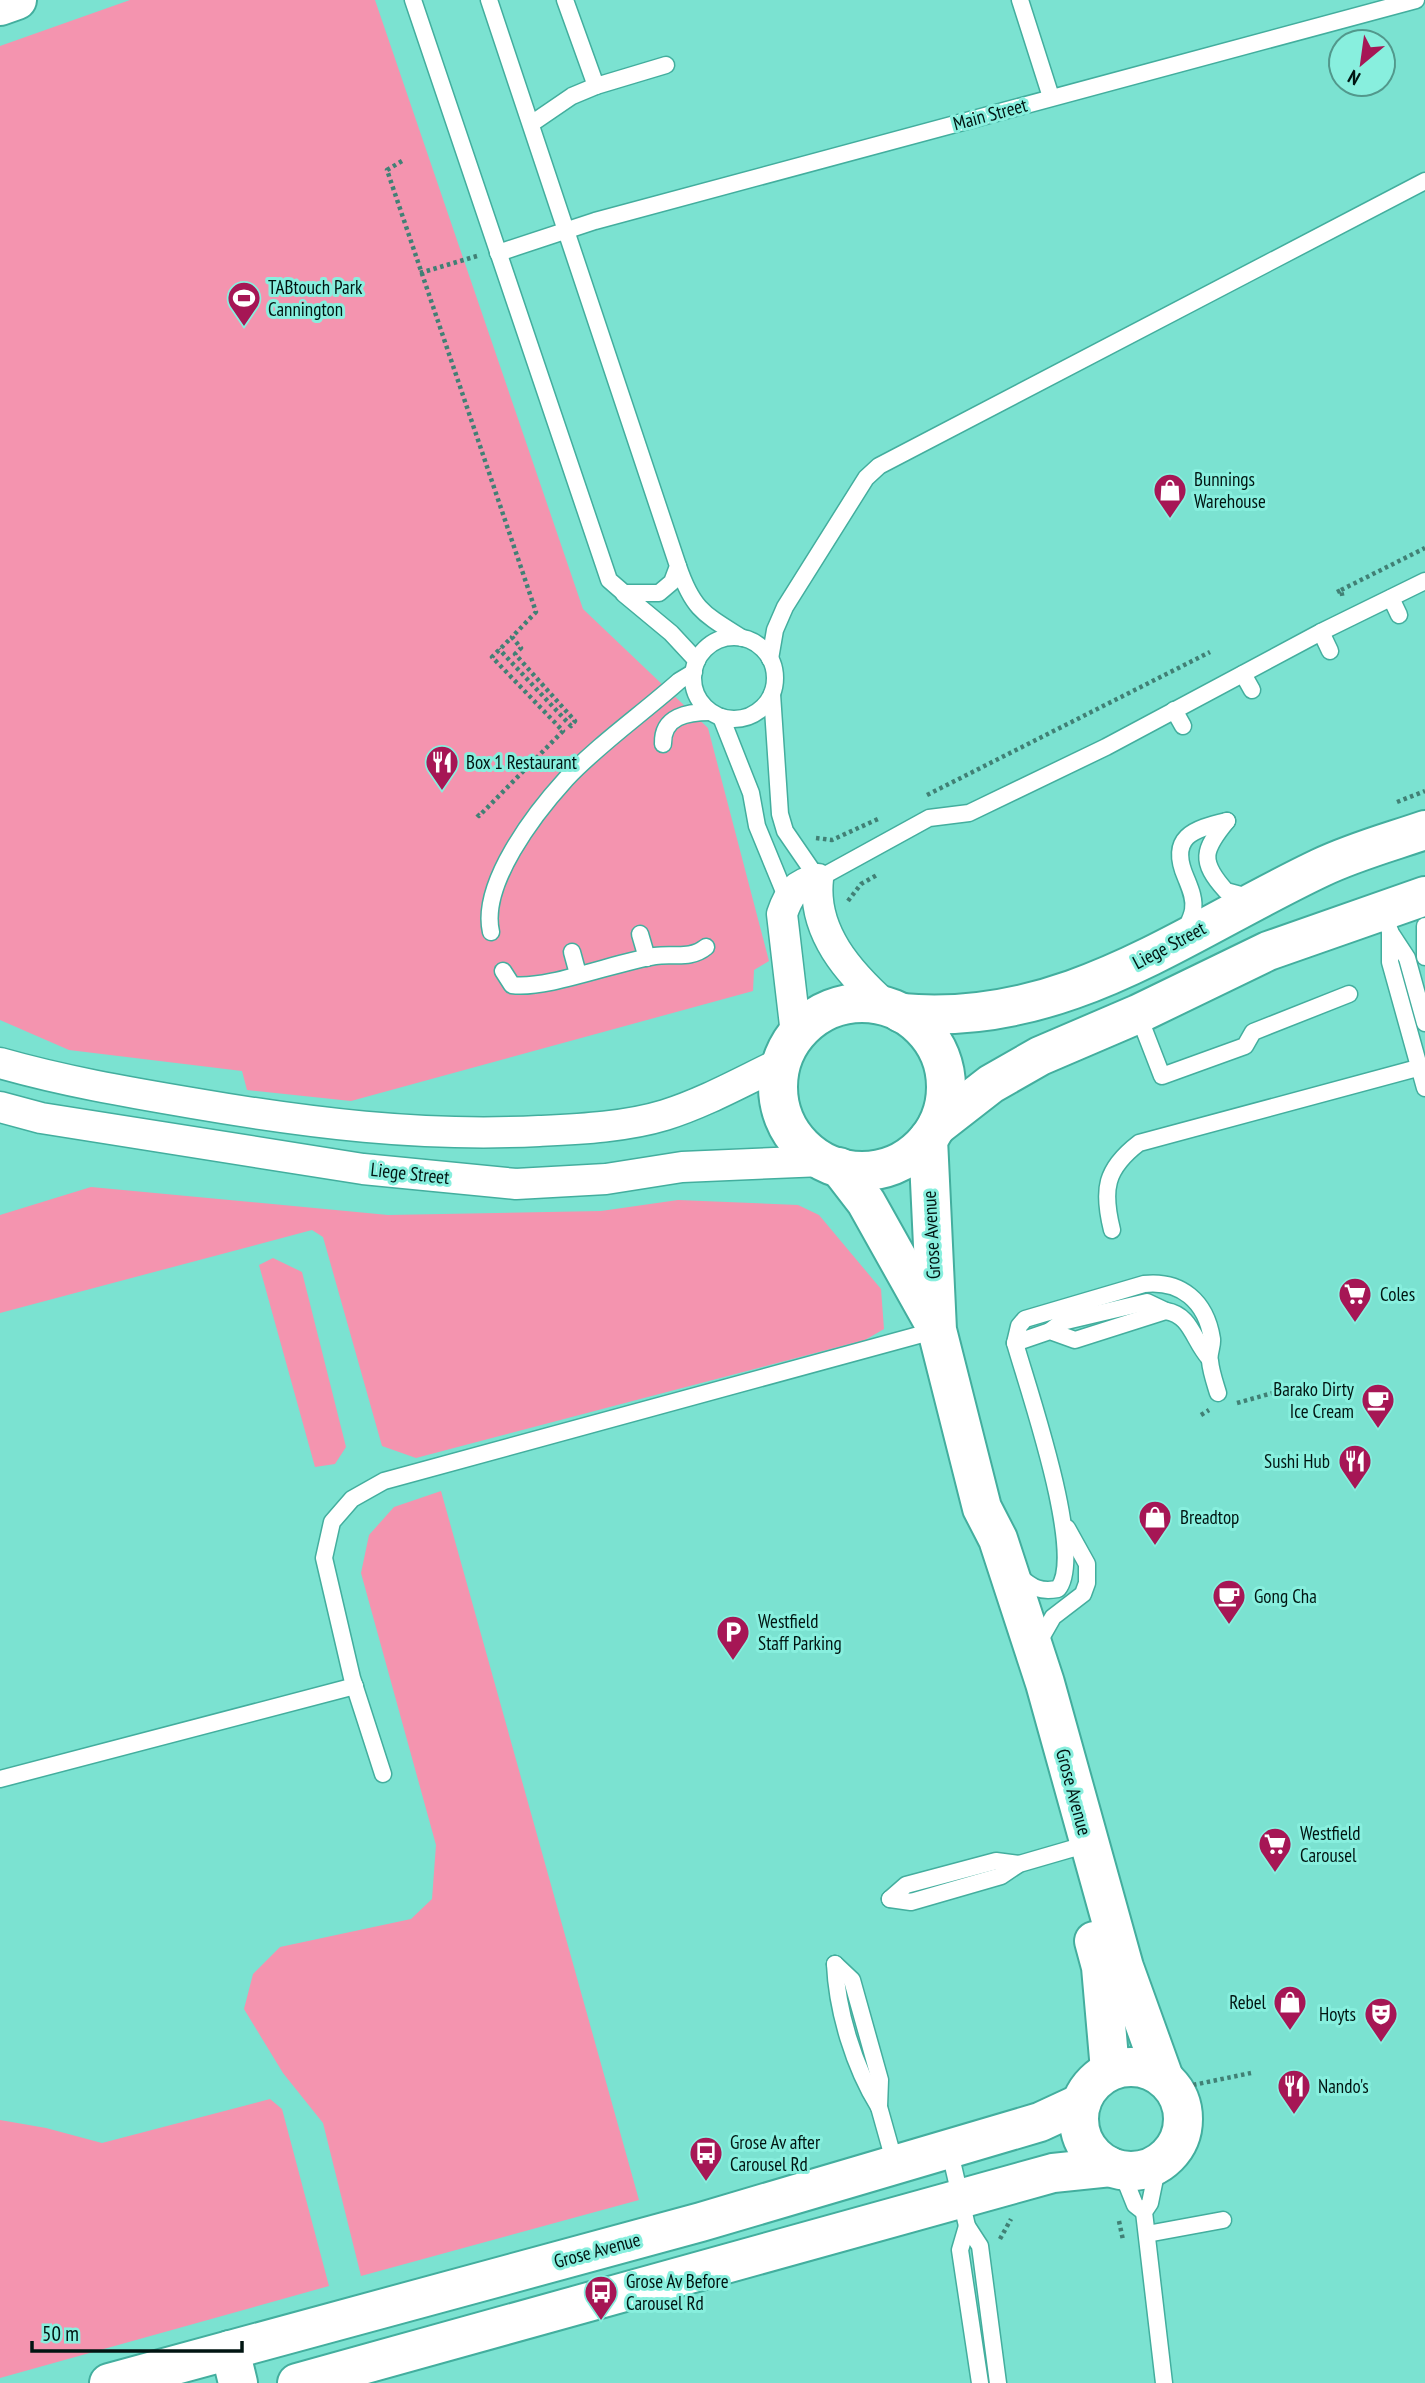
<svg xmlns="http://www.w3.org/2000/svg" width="1425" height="2383" font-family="'PT Sans Narrow',sans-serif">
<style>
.green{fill:#f494af}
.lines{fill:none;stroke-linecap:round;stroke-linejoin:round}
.lane-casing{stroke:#43ae9e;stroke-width:19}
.street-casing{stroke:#43ae9e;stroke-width:33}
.secondary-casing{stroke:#43ae9e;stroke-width:42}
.path{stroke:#418075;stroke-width:4.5;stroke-dasharray:3.5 3.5;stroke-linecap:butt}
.lane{stroke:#fff;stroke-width:16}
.street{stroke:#fff;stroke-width:30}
.secondary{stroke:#fff;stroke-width:38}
.labels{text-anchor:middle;stroke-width:6;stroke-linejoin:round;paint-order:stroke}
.street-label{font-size:19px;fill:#011512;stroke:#88efde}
.poi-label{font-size:19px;fill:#011512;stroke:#88efde;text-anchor:start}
</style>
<rect width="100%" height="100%" fill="#7be2d1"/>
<g class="green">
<polygon points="130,0 375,0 583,609 708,728 769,961 754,970 753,991 351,1101 247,1090 242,1071 69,1050 0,1020 0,46"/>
<polygon points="91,1187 388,1215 601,1211 678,1200 798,1205 819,1215 881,1289 884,1329 865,1340 416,1458 382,1446 323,1237 312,1230 0,1313 0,1215"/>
<polygon points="273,1258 302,1272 346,1447 335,1464 315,1467 259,1265"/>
<polygon points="441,1491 639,2200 361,2276 323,2123 283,2073 244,2009 253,1974 280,1947 411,1919 432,1899 436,1845 361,1573 369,1535 394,1507"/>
<polygon points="270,2099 282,2109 329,2286 0,2378 0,2120 46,2128 102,2143"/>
</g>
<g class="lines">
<defs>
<g id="lane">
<polyline points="413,0 609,580 624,593 659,593 672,582 678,566 489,0"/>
<polyline points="1020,0 1051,97"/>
<polyline points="596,86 666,65"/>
<polyline points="531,124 572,96 596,86 565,0"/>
<polyline points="498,253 595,221 1416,0"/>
<path d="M678,566C693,610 704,614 742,638"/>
<polyline points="624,594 671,633 697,661"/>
<polyline points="1391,598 1399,615"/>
<polyline points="1321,632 1330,651"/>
<circle cx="734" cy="678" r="41"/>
<polyline points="770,659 775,630 785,607 866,478 879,466 1425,181"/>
<polyline points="1243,674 1252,690"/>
<polyline points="772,694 780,814 785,831 818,879 929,818 969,813 1106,747 1321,632 1425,581"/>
<polyline points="1174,710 1183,726"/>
<polyline points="721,717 751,793 757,826 787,899"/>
<path d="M663,744C662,716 688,712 710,712"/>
<path d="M1227,821C1203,850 1199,861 1226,891L1248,897"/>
<polyline points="1382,909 1390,931 1390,962 1425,1088"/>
<polyline points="1425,926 1425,957"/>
<path d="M1185,931C1188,924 1192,917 1193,910C1195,899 1190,888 1186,878C1168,837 1193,829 1227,821"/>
<path d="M491,932C480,884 535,813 566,779C600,743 642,714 679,681L694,672"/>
<polyline points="1390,932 1407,958 1425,1023"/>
<polyline points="640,934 647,958"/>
<polyline points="572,952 578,974"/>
<path d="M503,971L512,985C545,990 616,962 655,956C674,953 690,960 706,947"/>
<polyline points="1138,1014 1162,1076 1245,1046 1253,1032 1349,994"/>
<path d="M1112,1230C1102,1190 1105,1169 1139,1143L1425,1066"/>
<polyline points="1050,1331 1062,1322 1147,1302 1166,1311"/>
<path d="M1015,1343L1050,1331L1075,1340L1166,1311C1191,1315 1193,1340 1209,1358"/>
<path d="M1020,1577C1033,1588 1040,1592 1058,1589C1086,1555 1028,1389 1015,1343L1019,1326L1025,1319L1144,1284C1181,1280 1206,1301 1212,1339C1213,1346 1208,1354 1210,1361C1211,1372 1215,1383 1218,1393"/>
<polyline points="1037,1645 1053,1617 1083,1594 1087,1583 1087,1564 1067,1528"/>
<polyline points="383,1774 352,1678 324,1558 332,1522 352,1499 384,1481 937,1330"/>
<polyline points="0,1779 355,1686"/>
<polyline points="890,1899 911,1902 1001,1876 1019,1864 1088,1844"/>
<polyline points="890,1899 906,1885 996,1861 1019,1864"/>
<polyline points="835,1964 852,1980 880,2080 879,2107 895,2164"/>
<path d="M835,1964C837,2011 854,2067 879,2107"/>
<polyline points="949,2148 967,2226 980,2246 998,2383"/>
<polyline points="1158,2164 1150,2203 1144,2212 1164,2383"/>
<polyline points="1121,2170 1135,2205 1144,2212"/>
<polyline points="967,2226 960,2250 980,2383"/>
<polyline points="1147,2234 1223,2220"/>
</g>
<g id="street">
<path d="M796,1034L782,914C789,893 796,884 818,879C812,932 849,973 886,1006"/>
<path d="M0,1063C63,1081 127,1092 192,1103C308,1123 421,1137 539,1131C580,1129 626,1127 665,1115C706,1102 743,1081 781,1063"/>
<polyline points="0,1107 41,1118 363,1169 516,1184 606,1179 682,1167 823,1161"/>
</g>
<g id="secondary">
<polyline points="0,6 17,0"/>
<circle cx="862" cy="1087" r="84"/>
<path d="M901,1013C1063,1028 1181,934 1320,868C1353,852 1390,842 1425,830"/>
<polyline points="937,1126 991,1084 1040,1056 1138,1014 1268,951 1425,896"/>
<polyline points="928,1139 937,1330 982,1508 998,1539 1045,1683 1124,1967 1164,2078"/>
<polyline points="839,1167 866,1202 931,1318"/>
<polyline points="1094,1941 1101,1967 1110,2070"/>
<circle cx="1131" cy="2119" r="52"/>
<polyline points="230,2350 238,2383"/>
<polyline points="109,2383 701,2222 1040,2122 1081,2103"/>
<polyline points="297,2383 1053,2173 1111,2167"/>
</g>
</defs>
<use href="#lane" class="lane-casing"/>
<use href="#street" class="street-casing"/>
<use href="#secondary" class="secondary-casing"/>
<g class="path">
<polyline points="402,161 387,170 536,612 512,637 521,648 515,654 575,721 571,726 499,649"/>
<polyline points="420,273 477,256"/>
<polyline points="1341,590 1425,548"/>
<polyline points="1337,592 1341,590 1343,599"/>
<polyline points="927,795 1210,652"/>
<polyline points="1397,802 1425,791"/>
<polyline points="477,814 479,816 563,731 492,657 512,637"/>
<polyline points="816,838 832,840 878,819"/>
<polyline points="848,901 861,884 877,875"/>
<polyline points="1237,1403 1287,1389 1294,1392"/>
<polyline points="1201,1415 1209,1410"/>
<polyline points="1193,2085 1251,2073"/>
<polyline points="1119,2221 1123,2240"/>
<polyline points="1000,2239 1011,2219"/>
</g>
<use href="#lane" class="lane"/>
<use href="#street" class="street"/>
<use href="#secondary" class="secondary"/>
</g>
<defs>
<symbol id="stadium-pin" viewBox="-11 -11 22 30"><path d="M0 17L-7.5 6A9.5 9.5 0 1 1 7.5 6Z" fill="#a61655" stroke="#88efde"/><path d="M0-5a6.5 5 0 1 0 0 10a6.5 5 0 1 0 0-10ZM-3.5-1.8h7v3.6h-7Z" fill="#fff"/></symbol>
<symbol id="shop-pin" viewBox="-11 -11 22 30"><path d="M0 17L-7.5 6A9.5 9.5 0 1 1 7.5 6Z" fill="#a61655" stroke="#88efde"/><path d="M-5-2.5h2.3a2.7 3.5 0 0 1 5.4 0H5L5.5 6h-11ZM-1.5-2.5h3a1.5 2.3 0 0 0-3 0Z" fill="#fff"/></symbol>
<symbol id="restaurant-pin" viewBox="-11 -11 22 30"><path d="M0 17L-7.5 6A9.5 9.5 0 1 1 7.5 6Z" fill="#a61655" stroke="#88efde"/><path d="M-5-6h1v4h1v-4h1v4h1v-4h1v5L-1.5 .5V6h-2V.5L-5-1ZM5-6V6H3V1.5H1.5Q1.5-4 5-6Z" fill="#fff"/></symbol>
<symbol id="supermarket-pin" viewBox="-11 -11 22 30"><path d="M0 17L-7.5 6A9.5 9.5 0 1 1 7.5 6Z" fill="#a61655" stroke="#88efde"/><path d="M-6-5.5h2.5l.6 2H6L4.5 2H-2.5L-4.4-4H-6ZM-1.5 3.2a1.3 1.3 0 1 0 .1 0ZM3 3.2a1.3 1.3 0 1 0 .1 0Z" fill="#fff"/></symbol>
<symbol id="cafe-pin" viewBox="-11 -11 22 30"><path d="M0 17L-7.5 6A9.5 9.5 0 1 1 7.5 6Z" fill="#a61655" stroke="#88efde"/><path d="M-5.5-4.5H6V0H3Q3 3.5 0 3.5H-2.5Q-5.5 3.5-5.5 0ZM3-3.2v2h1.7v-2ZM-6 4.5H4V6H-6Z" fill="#fff"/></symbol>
<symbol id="parking-pin" viewBox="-11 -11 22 30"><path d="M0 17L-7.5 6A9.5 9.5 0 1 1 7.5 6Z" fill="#a61655" stroke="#88efde"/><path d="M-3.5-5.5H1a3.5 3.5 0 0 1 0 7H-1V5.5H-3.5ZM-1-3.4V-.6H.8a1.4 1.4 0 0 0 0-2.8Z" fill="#fff"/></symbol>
<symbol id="theatre-pin" viewBox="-11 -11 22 30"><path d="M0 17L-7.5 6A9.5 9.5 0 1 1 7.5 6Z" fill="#a61655" stroke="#88efde"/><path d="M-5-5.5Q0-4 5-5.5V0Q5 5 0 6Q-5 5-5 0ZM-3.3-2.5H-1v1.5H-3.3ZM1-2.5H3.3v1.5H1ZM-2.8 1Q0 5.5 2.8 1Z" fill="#fff"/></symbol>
<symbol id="bus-pin" viewBox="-11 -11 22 30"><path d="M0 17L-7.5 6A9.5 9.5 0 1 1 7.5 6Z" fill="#a61655" stroke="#88efde"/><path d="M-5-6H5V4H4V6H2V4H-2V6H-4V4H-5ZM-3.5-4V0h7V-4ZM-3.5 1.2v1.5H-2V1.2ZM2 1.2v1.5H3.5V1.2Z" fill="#fff"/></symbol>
</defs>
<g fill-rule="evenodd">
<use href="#stadium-pin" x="225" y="279" width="38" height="52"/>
<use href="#shop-pin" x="1151" y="471" width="38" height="52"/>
<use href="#restaurant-pin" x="423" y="743" width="38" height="52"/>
<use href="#supermarket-pin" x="1336" y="1275" width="38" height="52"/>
<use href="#cafe-pin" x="1359" y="1381" width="38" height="52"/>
<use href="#restaurant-pin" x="1336" y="1442" width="38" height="52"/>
<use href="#shop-pin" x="1136" y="1498" width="38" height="52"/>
<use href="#cafe-pin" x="1210" y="1577" width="38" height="52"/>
<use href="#parking-pin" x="714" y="1613" width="38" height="52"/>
<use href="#supermarket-pin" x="1256" y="1825" width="38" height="52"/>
<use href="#shop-pin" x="1271" y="1983" width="38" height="52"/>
<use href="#theatre-pin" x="1362" y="1995" width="38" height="52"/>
<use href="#restaurant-pin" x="1275" y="2067" width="38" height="52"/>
<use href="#bus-pin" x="687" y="2134" width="38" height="52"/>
<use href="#bus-pin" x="582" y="2273" width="38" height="52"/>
</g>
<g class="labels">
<g class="street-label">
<text transform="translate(990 114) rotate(-15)" y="7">Main Street</text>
<text transform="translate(1169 945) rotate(-28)" y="7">Liege Street</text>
<text transform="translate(410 1173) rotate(6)" y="7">Liege Street</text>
<text transform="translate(931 1235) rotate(-93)" y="7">Grose Avenue</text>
<text transform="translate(1074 1792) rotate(75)" y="7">Grose Avenue</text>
<text transform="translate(597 2250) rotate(-15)" y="7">Grose Avenue</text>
</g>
<g class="poi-label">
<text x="268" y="294">TABtouch Park<tspan x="268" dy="22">Cannington</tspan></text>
<text x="1194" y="486">Bunnings<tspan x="1194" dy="22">Warehouse</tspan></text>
<text x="466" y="769">Box 1 Restaurant</text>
<text x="1380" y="1301">Coles</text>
<text x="1354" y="1396" text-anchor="end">Barako Dirty<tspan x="1354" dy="22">Ice Cream</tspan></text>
<text x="1330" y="1468" text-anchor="end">Sushi Hub</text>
<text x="1180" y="1524">Breadtop</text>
<text x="1254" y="1603">Gong Cha</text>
<text x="758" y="1628">Westfield<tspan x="758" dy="22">Staff Parking</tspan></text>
<text x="1300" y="1840">Westfield<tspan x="1300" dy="22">Carousel</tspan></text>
<text x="1266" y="2009" text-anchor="end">Rebel</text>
<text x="1356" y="2021" text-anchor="end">Hoyts</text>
<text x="1318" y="2093">Nando's</text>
<text x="730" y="2149">Grose Av after<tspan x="730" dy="22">Carousel Rd</tspan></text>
<text x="626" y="2288">Grose Av Before<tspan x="626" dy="22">Carousel Rd</tspan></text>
</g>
</g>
<g transform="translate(1362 63) rotate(209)"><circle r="33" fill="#88efde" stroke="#52988c" stroke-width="2"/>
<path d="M0-5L12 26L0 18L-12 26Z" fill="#a61655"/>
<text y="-10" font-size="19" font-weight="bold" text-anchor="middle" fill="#011512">N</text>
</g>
<path d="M32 2341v10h210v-10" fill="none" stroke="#011512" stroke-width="3.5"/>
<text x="42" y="2341" font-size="21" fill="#011512" stroke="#88efde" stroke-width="5" paint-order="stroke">50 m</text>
</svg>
